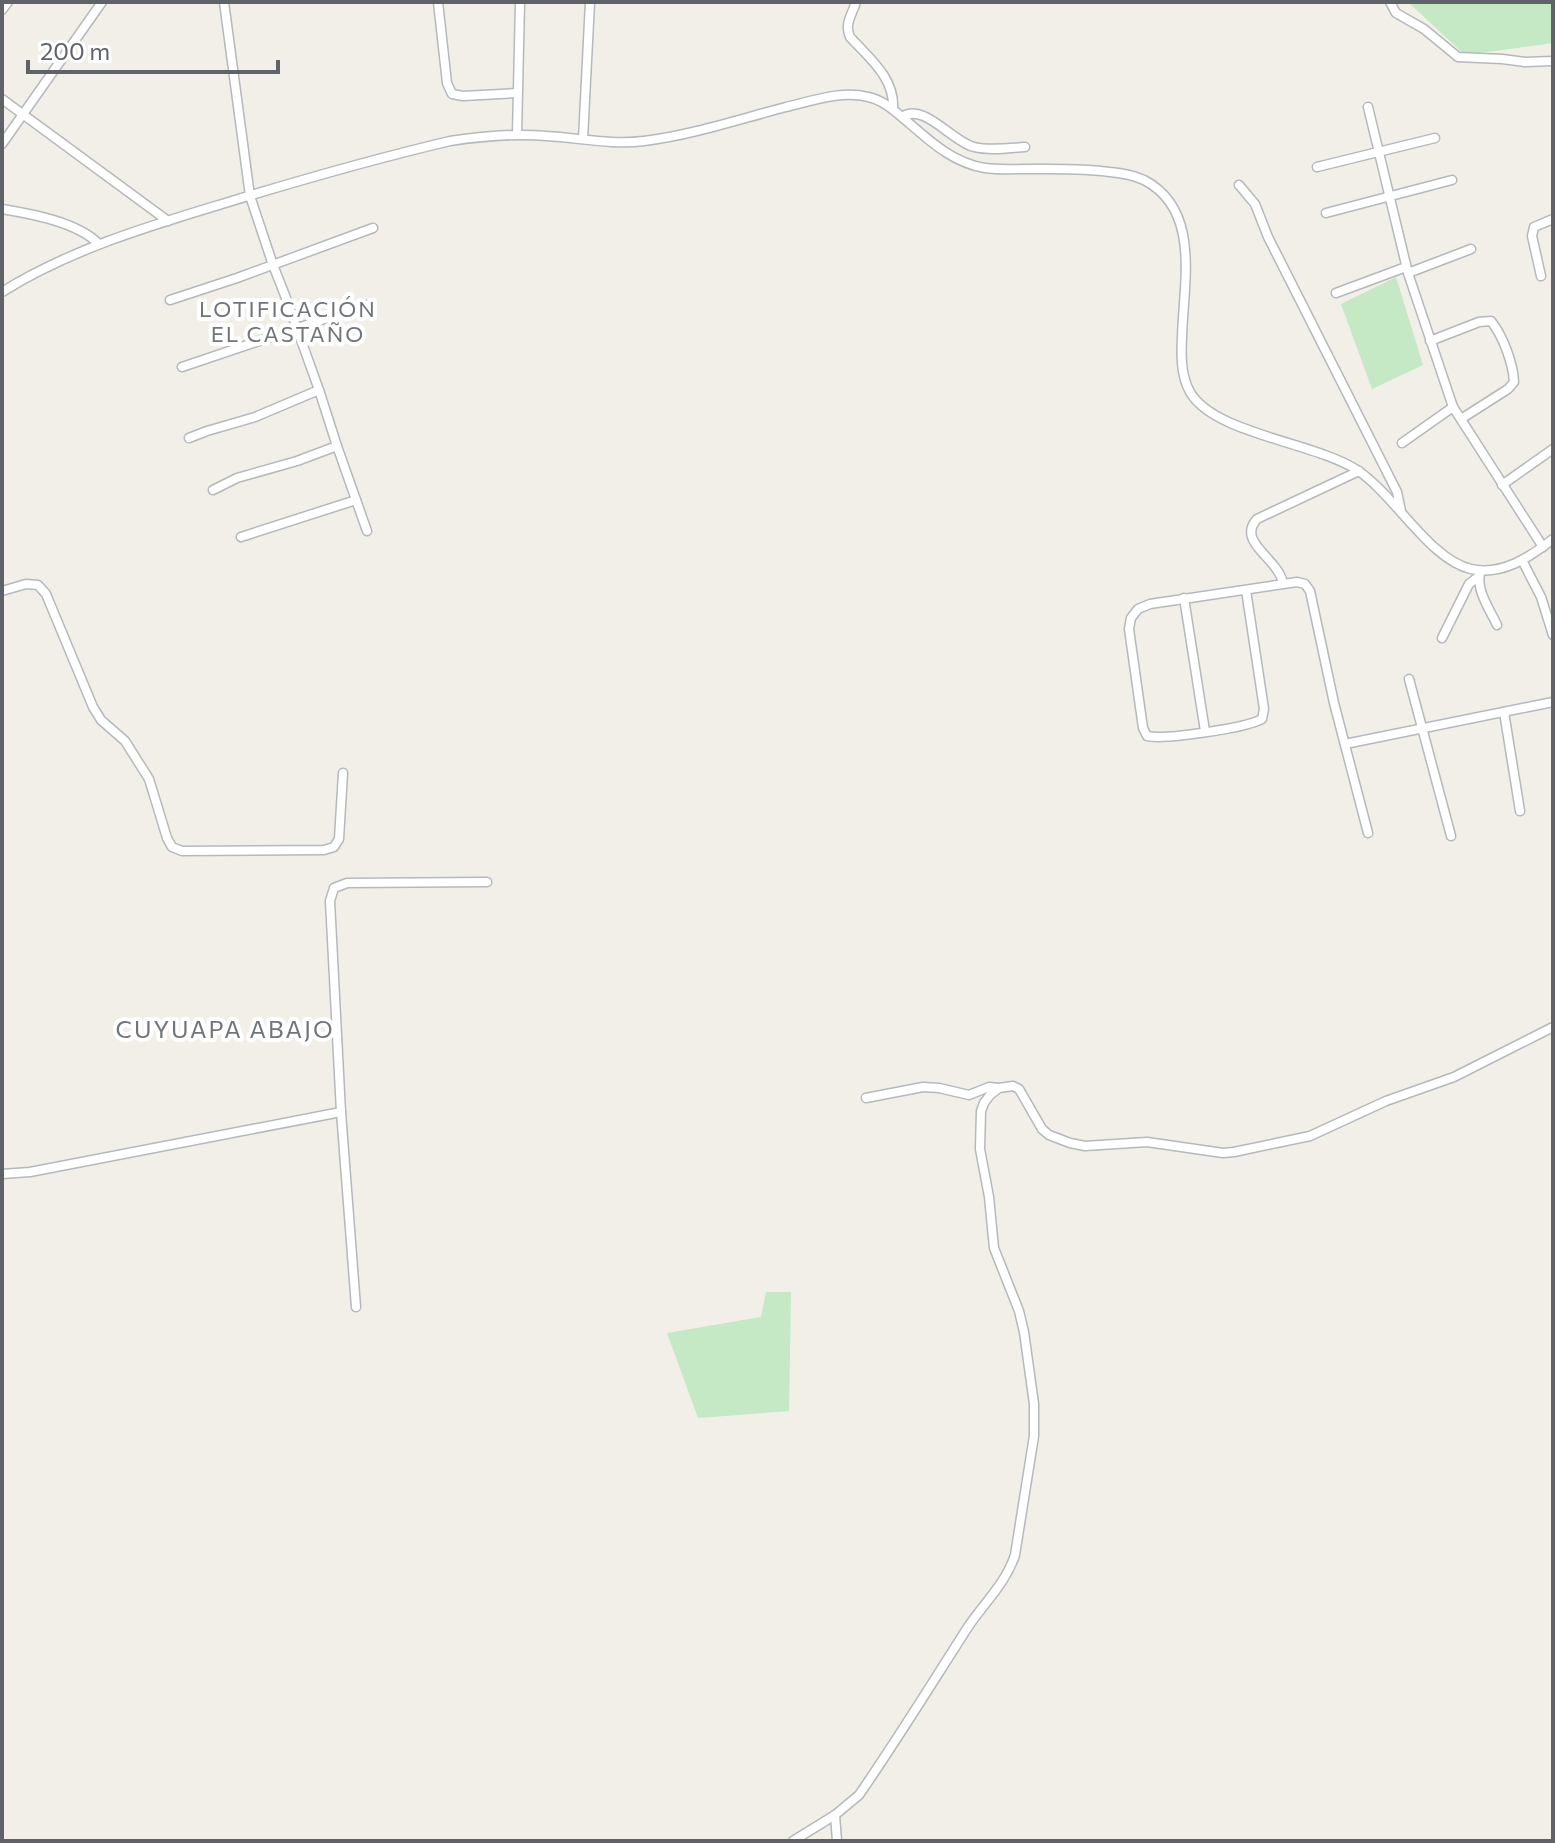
<svg xmlns="http://www.w3.org/2000/svg" width="1555" height="1843" font-family="Commissioner,sans-serif">
<style>
.green{fill:#c5e8c5}
.lines{fill:none;stroke-linecap:round;stroke-linejoin:round}
.minor-casing{stroke:#b5b8bc;stroke-width:11}
.minor{stroke:#fff;stroke-width:8}
.labels{text-anchor:middle;stroke-width:8;stroke-linejoin:round;paint-order:stroke}
.neighbourhood-label{font-size:22px;letter-spacing:2px;fill:#70757a;stroke:#fff}
.quarter-label{font-size:24px;letter-spacing:2px;fill:#70757a;stroke:#fff}
</style>
<rect width="100%" height="100%" fill="#f1efe8"/>
<g class="green">
<polygon points="1408,2 1553,2 1553,43 1465,55"/>
<polygon points="1396,277 1423,365 1372,389 1341,304"/>
<polygon points="766,1292 791,1292 789,1411 698,1418 667,1333 761,1317"/>
</g>
<g class="lines">
<defs>
<g id="minor">
<polyline points="224,2 250,196 273,265 286,298 319,390 337,446 367,531"/>
<polyline points="438,2 447,83 452,94 463,96 517,93"/>
<path d="M856,2C852,15 844,24 850,37C870,59 895,78 893,109"/>
<polyline points="1390,2 1396,13 1424,29 1458,57 1502,59 1525,62 1553,61"/>
<polyline points="2,10 8,2"/>
<polyline points="2,99 168,221"/>
<polyline points="1368,107 1408,273 1453,407 1543,547"/>
<path d="M902,117C924,102 951,141 974,147C990,151 1009,148 1025,147"/>
<polyline points="517,134 520,2"/>
<polyline points="583,139 590,2"/>
<polyline points="2,144 102,2"/>
<polyline points="1317,167 1435,138"/>
<polyline points="1239,185 1255,204 1268,237 1397,492 1401,511"/>
<path d="M2,209C32,214 77,222 99,244"/>
<polyline points="1326,213 1452,180"/>
<polyline points="1408,273 1471,249"/>
<polyline points="1541,276 1532,236 1534,227 1553,219"/>
<path d="M2,292C69,250 146,227 222,204C297,181 374,159 450,141C483,136 514,133 547,136C580,138 612,145 644,141C692,135 740,119 786,107C812,101 842,90 868,97C884,100 897,113 909,123C932,143 954,163 985,168C999,170 1013,169 1027,169C1054,169 1083,168 1110,172C1121,173 1133,175 1144,180C1202,210 1183,285 1182,338C1181,356 1181,376 1190,392C1214,434 1314,442 1357,470C1394,494 1430,560 1471,569C1502,576 1530,557 1553,539"/>
<polyline points="1336,293 1406,267"/>
<polyline points="170,300 237,278 373,228"/>
<path d="M1430,341L1479,322L1491,321C1503,336 1513,363 1514,382L1508,389L1461,419"/>
<polyline points="182,367 366,305"/>
<polyline points="189,438 207,431 255,417 319,390"/>
<polyline points="1402,443 1453,407"/>
<polyline points="1502,485 1553,449"/>
<polyline points="213,490 237,478 297,461 337,446"/>
<polyline points="241,537 356,500"/>
<polyline points="1522,560 1541,597 1553,635"/>
<path d="M1480,574C1476,590 1490,610 1497,625"/>
<path d="M1283,583C1278,558 1236,542 1257,519L1359,471"/>
<path d="M1246,590L1264,709L1262,719C1246,728 1165,740 1147,736L1143,728L1129,629L1131,618L1138,609L1150,604L1297,582L1305,584L1310,591L1334,703L1368,833"/>
<polyline points="2,591 26,584 38,585 46,594 93,707 101,720 125,741 149,779 167,838 172,847 182,851 324,850 334,847 339,839 343,773"/>
<polyline points="1184,598 1205,731"/>
<polyline points="1442,638 1469,584 1478,577"/>
<polyline points="1409,679 1451,836"/>
<polyline points="1504,712 1520,811"/>
<polyline points="1345,744 1553,702"/>
<polyline points="866,1098 923,1087 939,1088 969,1095 989,1087 998,1088"/>
<polyline points="2,1174 30,1172 341,1112"/>
<polyline points="356,1307 341,1112 330,901 334,888 347,883 487,882"/>
<polyline points="835,1815 837,1841"/>
<path d="M793,1841L835,1815L859,1795C897,1740 932,1683 968,1627C984,1603 1006,1583 1015,1555L1034,1436V1404L1024,1332L1019,1311L994,1248L989,1197L980,1149L981,1111L984,1103L990,1095L999,1088L1013,1086L1019,1089L1042,1129L1049,1135L1070,1143L1085,1146L1147,1142L1223,1153L1234,1152L1310,1136L1386,1101L1454,1077L1553,1027"/>
</g>
</defs>
<use href="#minor" class="minor-casing"/>
<use href="#minor" class="minor"/>
</g>
<g class="labels">
<g class="neighbourhood-label">
<text x="288" y="317">LOTIFICACIÓN<tspan x="288" dy="25">EL CASTAÑO</tspan></text>
</g>
<g class="quarter-label">
<text x="225" y="1038">CUYUAPA ABAJO</text>
</g>
</g>
<rect width="1555" height="1843" fill="none" stroke="#5f6368" stroke-width="8"/>
<path d="M28 60v12h250v-12" fill="none" stroke="#5f6368" stroke-width="4"/>
<text x="40" y="60" font-size="24" fill="#5f6368" stroke="#ffffff" stroke-width="6" paint-order="stroke">200 m</text>
</svg>
